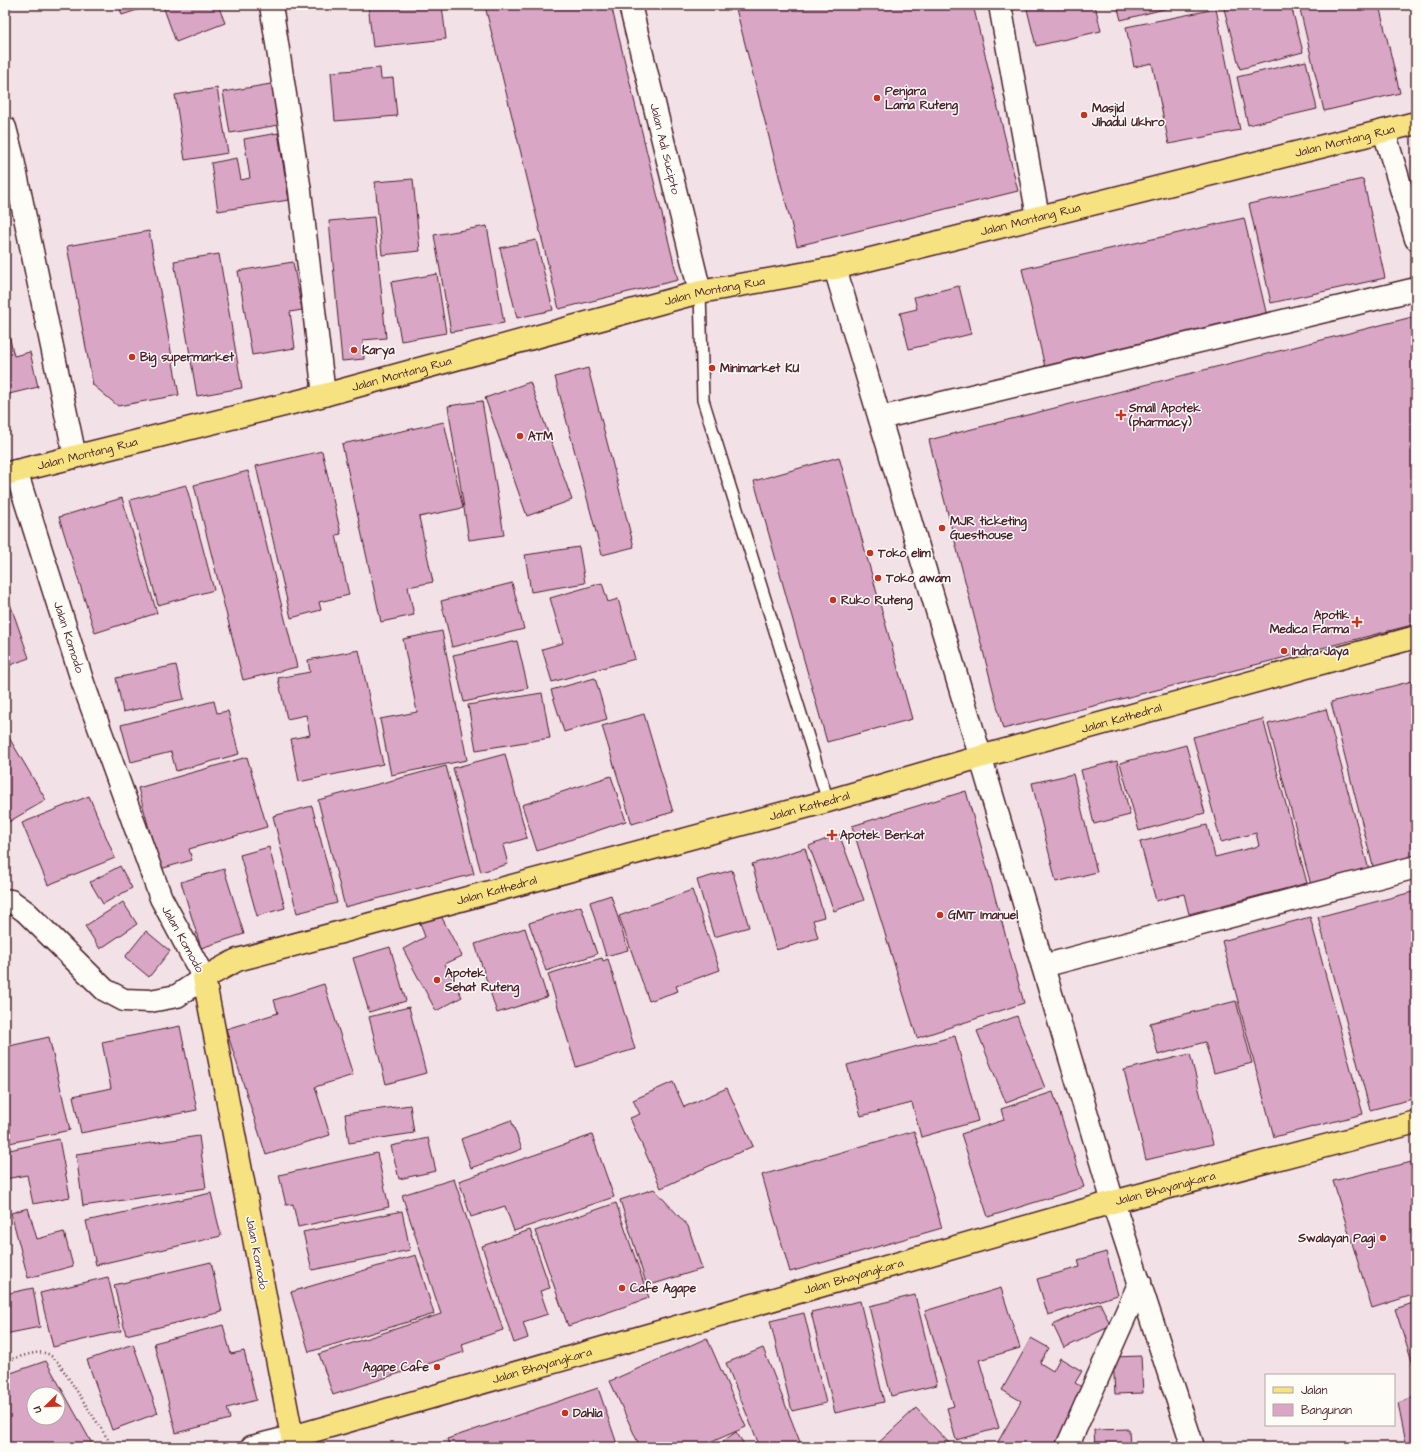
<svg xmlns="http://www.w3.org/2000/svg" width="1421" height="1452" font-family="'Architects Daughter',sans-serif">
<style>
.building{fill:#d9a7c5;stroke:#4a1f2b;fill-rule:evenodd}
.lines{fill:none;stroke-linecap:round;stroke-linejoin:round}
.lane-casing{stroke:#4a1f2b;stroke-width:14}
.street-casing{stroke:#4a1f2b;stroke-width:25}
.secondary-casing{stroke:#4a1f2b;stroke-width:25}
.primary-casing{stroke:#4a1f2b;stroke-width:25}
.highway-casing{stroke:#4a1f2b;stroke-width:25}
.path{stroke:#4a1f2b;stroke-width:2.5;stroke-dasharray:1 3;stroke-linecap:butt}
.lane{stroke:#fdfcf7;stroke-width:11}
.street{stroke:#fdfcf7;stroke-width:22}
.secondary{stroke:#fdfcf7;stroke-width:22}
.primary{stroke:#f7e281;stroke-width:22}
.highway{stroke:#f7e281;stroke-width:22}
.poi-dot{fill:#c8321e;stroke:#fdfcf7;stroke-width:1.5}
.labels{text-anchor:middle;stroke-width:3;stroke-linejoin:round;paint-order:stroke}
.poi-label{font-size:12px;font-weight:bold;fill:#4a1f2b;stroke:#fdfcf7;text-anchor:start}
.street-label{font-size:12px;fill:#4a1f2b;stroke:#fdfcf7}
</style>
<rect width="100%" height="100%" fill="#f2e2e8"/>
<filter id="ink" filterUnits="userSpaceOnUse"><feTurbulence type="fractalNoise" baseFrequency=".025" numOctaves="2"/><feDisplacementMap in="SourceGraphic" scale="8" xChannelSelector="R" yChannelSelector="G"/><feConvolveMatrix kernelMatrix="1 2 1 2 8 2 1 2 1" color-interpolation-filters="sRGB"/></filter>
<g filter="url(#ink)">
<g class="building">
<polygon points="119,5 152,5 122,15"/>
<polygon points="165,5 218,5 225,23 176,42 163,6"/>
<polygon points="368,5 442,5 446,39 373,47"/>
<polygon points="488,5 611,5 678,280 559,309 485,6"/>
<polygon points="735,5 973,5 1018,191 797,246"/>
<polygon points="1026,5 1095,5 1101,31 1036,46"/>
<polygon points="1117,5 1171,5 1172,7 1121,20"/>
<polygon points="1223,5 1291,5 1303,52 1240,69"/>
<polygon points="1299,5 1379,5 1400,93 1324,111"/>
<polygon points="1216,9 1240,130 1169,144 1152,63 1134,67 1126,27"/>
<polygon points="1306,61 1317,109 1248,125 1237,77"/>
<polygon points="380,68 381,79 393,78 397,116 335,121 331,72"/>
<polygon points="277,83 285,124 230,133 223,92"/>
<polygon points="217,88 228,153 185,160 175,95"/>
<polygon points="278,133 289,200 218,211 211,163 237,158 241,180 250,178 244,139"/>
<polygon points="413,179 420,251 382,255 375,182"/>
<polygon points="1363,179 1385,278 1271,303 1249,204"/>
<polygon points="374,217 386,338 363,340 364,359 342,361 329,221"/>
<polygon points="1244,218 1267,316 1045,367 1022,269"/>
<polygon points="487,226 504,323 451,332 434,235"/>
<polygon points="149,231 179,395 118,406 93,385 67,246"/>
<polygon points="536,240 553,310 517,318 500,248"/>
<polygon points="219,254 242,388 197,396 174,261"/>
<polygon points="293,262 302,310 290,312 295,348 252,355 238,271"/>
<polygon points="437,274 446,333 401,341 391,282"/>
<polygon points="959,286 971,334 909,349 900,313 917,309 914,297"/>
<polygon points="1416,316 1416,624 1003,729 929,440"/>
<polygon points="5,319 14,356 30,352 38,387 5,395"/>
<polygon points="588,368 634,547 602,555 555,377"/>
<polygon points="530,382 572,500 527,516 485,398"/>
<polygon points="482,401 504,535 469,540 448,406"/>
<polygon points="444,422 463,508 419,517 433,582 408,587 414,615 381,622 342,444"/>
<polygon points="322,451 341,534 336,535 349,595 319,602 321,610 291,618 256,466"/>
<polygon points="839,457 912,719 827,742 754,481"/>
<polygon points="248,471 297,667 243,680 194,485"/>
<polygon points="186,485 214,590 158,605 130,500"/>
<polygon points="122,498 157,613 95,633 59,517"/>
<polygon points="579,547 585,583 531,592 525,555"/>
<polygon points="512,583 524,629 452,647 441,601"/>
<polygon points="602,583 608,602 618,599 635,659 552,682 542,649 563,643 550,598"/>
<polygon points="5,589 29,658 5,667"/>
<polygon points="442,631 467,760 391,775 380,719 417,712 403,639"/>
<polygon points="517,641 528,688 464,702 453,655"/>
<polygon points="359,650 383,764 299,782 291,739 310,735 306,715 287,719 278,678 310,672 308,660"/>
<polygon points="176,665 184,699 123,712 116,678"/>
<polygon points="595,678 607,719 564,732 551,690"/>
<polygon points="1416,680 1416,859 1374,870 1331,702"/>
<polygon points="542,693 550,738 476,750 468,705"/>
<polygon points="214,701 217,713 228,711 239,754 176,771 171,752 131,762 121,725"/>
<polygon points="1326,709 1369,870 1311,885 1268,724"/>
<polygon points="644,714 673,812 632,824 602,726"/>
<polygon points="1263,719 1307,883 1189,914 1184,894 1156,901 1140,842 1207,825 1215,857 1259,846 1256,833 1221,842 1193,737"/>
<polygon points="5,731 46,800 5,824"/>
<polygon points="1186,745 1205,813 1139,831 1120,763"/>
<polygon points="505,754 527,838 503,845 508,864 481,872 453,768"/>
<polygon points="247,757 267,827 189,849 192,860 160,869 138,788"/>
<polygon points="1117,761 1130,815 1094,824 1081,770"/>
<polygon points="446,766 474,874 345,907 318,800"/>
<polygon points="1073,774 1097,872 1056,882 1032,783"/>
<polygon points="611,776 626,821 537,851 522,805"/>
<polygon points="966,791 1024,1003 917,1038 852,826"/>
<polygon points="89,796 115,858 48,885 22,823"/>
<polygon points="312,806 337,903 297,913 273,816"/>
<polygon points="839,834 864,900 834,911 809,846"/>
<polygon points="269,847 285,908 257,916 240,855"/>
<polygon points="805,848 824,917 813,920 818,938 776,950 752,864"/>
<polygon points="120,866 132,888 103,904 90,882"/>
<polygon points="224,869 244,934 201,948 181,882"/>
<polygon points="732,870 749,927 714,937 697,880"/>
<polygon points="692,890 720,970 676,986 678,991 649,1001 619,916"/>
<polygon points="1416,891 1416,1098 1370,1110 1318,917"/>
<polygon points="611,895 628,950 606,956 590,902"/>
<polygon points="123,902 137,924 100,949 85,926"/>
<polygon points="581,906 597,954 546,971 529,923"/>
<polygon points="441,916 462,956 445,964 462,997 436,1011 403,949 425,937 420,923"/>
<polygon points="1310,917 1363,1114 1274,1137 1222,941"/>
<polygon points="525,928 547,997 497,1013 475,944"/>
<polygon points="146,931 170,951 149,977 125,957"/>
<polygon points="390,947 406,1001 369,1012 353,958"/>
<polygon points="602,958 603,961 608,959 635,1049 576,1067 548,974"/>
<polygon points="324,984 353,1075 315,1087 330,1135 266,1155 226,1029 278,1013 274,1000"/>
<polygon points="1236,1001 1252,1063 1214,1073 1205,1042 1158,1055 1150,1023"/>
<polygon points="409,1007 426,1073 386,1084 369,1017"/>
<polygon points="1017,1016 1045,1088 1006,1103 977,1031"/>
<polygon points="180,1026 197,1110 81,1133 73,1096 111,1088 102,1042"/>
<polygon points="955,1036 978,1121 921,1137 912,1103 861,1116 847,1065"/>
<polygon points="49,1037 70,1130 5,1144 5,1047"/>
<polygon points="1190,1054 1213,1144 1146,1160 1124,1070"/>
<polygon points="673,1082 684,1107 727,1088 753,1146 661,1188 630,1118 640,1114 633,1100"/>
<polygon points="1053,1092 1084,1187 988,1217 961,1134 1004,1120 1001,1109"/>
<polygon points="410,1105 414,1133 349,1143 345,1114"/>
<polygon points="511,1120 522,1149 471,1168 461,1139"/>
<polygon points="914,1131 942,1228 790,1272 762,1175"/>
<polygon points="592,1135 614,1197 514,1231 505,1206 471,1217 459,1181"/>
<polygon points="199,1136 206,1188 83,1206 76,1154"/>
<polygon points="428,1138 436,1171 399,1179 391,1146"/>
<polygon points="59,1139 70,1197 33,1204 27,1175 5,1179 5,1151"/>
<polygon points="377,1153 389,1207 298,1227 293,1204 286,1205 279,1175"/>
<polygon points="1416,1161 1416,1294 1372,1308 1333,1181"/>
<polygon points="454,1179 503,1330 462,1344 464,1352 333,1395 319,1354 441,1314 402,1195"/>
<polygon points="654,1189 688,1226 702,1269 647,1286 620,1200"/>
<polygon points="211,1193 221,1236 96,1265 86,1221"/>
<polygon points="616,1203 649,1298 568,1326 535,1231"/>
<polygon points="28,1208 37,1239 64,1232 73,1266 28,1278 11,1213"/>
<polygon points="402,1211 410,1250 312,1270 303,1232"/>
<polygon points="530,1230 550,1288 540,1291 548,1314 523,1322 528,1338 514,1343 482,1246"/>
<polygon points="1106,1252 1118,1295 1048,1315 1037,1279 1080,1267 1078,1260"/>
<polygon points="416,1255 434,1314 309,1352 291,1292"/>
<polygon points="211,1262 222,1312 126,1335 114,1285"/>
<polygon points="108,1277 121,1331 53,1347 40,1293"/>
<polygon points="33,1288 40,1327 5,1334 5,1294"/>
<polygon points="1001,1288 1020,1348 979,1360 999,1428 956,1440 947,1408 954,1406 925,1311"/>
<polygon points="915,1295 937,1385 891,1396 869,1306"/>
<polygon points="860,1301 884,1402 835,1413 811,1312"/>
<polygon points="1416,1302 1416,1373 1395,1309"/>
<polygon points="1100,1303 1111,1326 1064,1348 1053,1325"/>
<polygon points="804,1313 826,1403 792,1411 770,1321"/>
<polygon points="223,1325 231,1354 244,1351 256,1400 227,1408 230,1419 176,1433 154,1343"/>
<polygon points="707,1338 746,1427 700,1447 640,1447 610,1381"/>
<polygon points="1031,1338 1049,1348 1040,1363 1053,1371 1060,1358 1082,1371 1075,1383 1085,1389 1053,1447 995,1447 1021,1401 1002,1390"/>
<polygon points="133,1344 158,1413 112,1430 87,1360"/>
<polygon points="763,1348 802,1447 760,1447 726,1363"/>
<polygon points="1141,1356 1143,1393 1115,1394 1113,1357"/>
<path d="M46,1361L94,1447H7L5,1443V1375ZM34,1394H58V1418H34Z"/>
<polygon points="598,1388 618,1447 450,1447 447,1439"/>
<polygon points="1416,1396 1416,1447 1407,1447 1398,1403"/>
<polygon points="916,1408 951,1445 949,1447 874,1447"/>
<polygon points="1129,1429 1130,1447 1095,1447 1094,1430"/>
<polygon points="736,1432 746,1447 715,1447"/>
</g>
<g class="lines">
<defs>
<polyline id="lane" points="700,292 703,400 828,801"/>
<g id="street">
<polyline points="271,5 300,191 324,395"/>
<polyline points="1000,5 1038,217"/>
<polyline points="5,128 12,155 75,457"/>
<polyline points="1384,131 1416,239"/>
<polyline points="835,268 1113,1202 1193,1447"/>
<polyline points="880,418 1416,289"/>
<polyline points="5,900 11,901 26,912 105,990 124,1000 150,1001 177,996 204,978 161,898 83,683 16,471"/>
<polyline points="1043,966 1416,867"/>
<polyline points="252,1447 292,1437"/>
<polyline points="1067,1447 1140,1282"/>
</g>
<g id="secondary">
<path id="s1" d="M630,5L700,292"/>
</g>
<g id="primary">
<path id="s2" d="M292,1437L1113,1202L1416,1122"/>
</g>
<g id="highway">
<path id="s3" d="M5,474L324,395L700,292L835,268L1416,123"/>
<path id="s4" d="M294,1447L204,978L237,960L828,801L980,757L1416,637"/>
</g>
</defs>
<use href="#lane" class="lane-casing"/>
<use href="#street" class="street-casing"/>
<use href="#secondary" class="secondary-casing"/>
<use href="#primary" class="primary-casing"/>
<use href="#highway" class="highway-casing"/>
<path class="path" d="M5,1361C14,1359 37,1350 45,1353C50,1354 54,1359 58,1362L113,1447"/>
<use href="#lane" class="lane"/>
<use href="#street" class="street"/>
<use href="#secondary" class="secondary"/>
<use href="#primary" class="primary"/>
<use href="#highway" class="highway"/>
</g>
</g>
<g class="poi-dot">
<circle cx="877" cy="98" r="4"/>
<circle cx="1084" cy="115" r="4"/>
<circle cx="354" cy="350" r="4"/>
<circle cx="132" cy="357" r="4"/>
<circle cx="712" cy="368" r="4"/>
<path d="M1119 409h4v4h4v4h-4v4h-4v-4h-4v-4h4z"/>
<circle cx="520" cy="436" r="4"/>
<circle cx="942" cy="528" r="4"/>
<circle cx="870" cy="553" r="4"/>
<circle cx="878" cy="578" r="4"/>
<circle cx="833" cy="600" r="4"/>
<path d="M1355 616h4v4h4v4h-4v4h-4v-4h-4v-4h4z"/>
<circle cx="1284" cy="651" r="4"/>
<path d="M830 829h4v4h4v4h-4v4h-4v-4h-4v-4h4z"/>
<circle cx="940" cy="915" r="4"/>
<circle cx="437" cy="980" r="4"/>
<circle cx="1383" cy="1238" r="4"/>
<circle cx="622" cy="1288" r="4"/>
<circle cx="437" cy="1367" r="4"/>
<circle cx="565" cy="1413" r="4"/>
</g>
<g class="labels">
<g class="poi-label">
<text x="885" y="95">Penjara<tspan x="885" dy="14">Lama Ruteng</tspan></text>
<text x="1092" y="112">Masjid<tspan x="1092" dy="14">Jihadul Ukhro</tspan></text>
<text x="362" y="354">Karya</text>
<text x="140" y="361">Big supermarket</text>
<text x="720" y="372">Minimarket KU</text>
<text x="1129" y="412">Small Apotek<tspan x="1129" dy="14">(pharmacy)</tspan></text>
<text x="528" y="440">ATM</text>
<text x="950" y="525">MJR ticketing<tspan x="950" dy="14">Guesthouse</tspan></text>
<text x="878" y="557">Toko elim</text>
<text x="886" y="582">Toko awam</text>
<text x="841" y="604">Ruko Ruteng</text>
<text x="1349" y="619" text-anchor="end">Apotik<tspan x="1349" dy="14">Medica Farma</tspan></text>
<text x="1292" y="655">Indra Jaya</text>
<text x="840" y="839">Apotek Berkat</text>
<text x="948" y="919">GMIT Imanuel</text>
<text x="445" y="977">Apotek<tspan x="445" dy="14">Sehat Ruteng</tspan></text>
<text x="1375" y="1242" text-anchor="end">Swalayan Pagi</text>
<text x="630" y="1292">Cafe Agape</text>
<text x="429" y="1371" text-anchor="end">Agape Cafe</text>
<text x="573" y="1417">Dahlia</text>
</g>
<g class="street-label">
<text dy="4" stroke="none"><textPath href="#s3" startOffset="1381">Jalan Montang Rua</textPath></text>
<text dy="4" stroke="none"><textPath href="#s1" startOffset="148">Jalan Adi Sucipto</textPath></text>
<text dy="4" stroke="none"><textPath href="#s3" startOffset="1057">Jalan Montang Rua</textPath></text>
<text dy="4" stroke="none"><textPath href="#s3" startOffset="733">Jalan Montang Rua</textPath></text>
<text dy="4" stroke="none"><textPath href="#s3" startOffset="409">Jalan Montang Rua</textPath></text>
<text dy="4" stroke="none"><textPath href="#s3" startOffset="85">Jalan Montang Rua</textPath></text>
<text transform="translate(69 637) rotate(72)" y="4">Jalan Komodo</text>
<text dy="4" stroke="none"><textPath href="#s4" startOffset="1432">Jalan Kathedral</textPath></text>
<text dy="4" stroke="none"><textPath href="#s4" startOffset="1108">Jalan Kathedral</textPath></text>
<text dy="4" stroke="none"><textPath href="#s4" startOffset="784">Jalan Kathedral</textPath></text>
<text transform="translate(183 939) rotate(61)" y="4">Jalan Komodo</text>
<text dy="4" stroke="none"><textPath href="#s2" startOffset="908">Jalan Bhayangkara</textPath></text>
<text transform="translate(257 1253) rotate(79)" y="4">Jalan Komodo</text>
<text dy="4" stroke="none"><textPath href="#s2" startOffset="584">Jalan Bhayangkara</textPath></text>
<text dy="4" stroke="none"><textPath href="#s2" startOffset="260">Jalan Bhayangkara</textPath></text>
</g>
</g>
<rect width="1421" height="1452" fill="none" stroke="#fdfcf7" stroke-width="20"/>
<rect x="10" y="10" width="1401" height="1432" fill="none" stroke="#4a1f2b" stroke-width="1.5" filter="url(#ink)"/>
<rect x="1265" y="1374" width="130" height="52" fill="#fdfcf7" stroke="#b5a4a5"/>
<rect x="1273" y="1387" width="20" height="6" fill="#f7e281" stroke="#b5a4a5"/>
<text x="1301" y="1394" font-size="12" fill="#4a1f2b">Jalan</text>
<rect x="1273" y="1404" width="20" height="12" fill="#d9a7c5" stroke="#b5a4a5"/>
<text x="1301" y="1414" font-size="12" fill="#4a1f2b">Bangunan</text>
<g transform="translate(46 1406) rotate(247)"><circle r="19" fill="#fdfcf7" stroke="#b5a4a5"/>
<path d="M0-3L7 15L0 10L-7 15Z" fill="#c8321e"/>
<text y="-6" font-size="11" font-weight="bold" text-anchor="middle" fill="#4a1f2b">U</text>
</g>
</svg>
